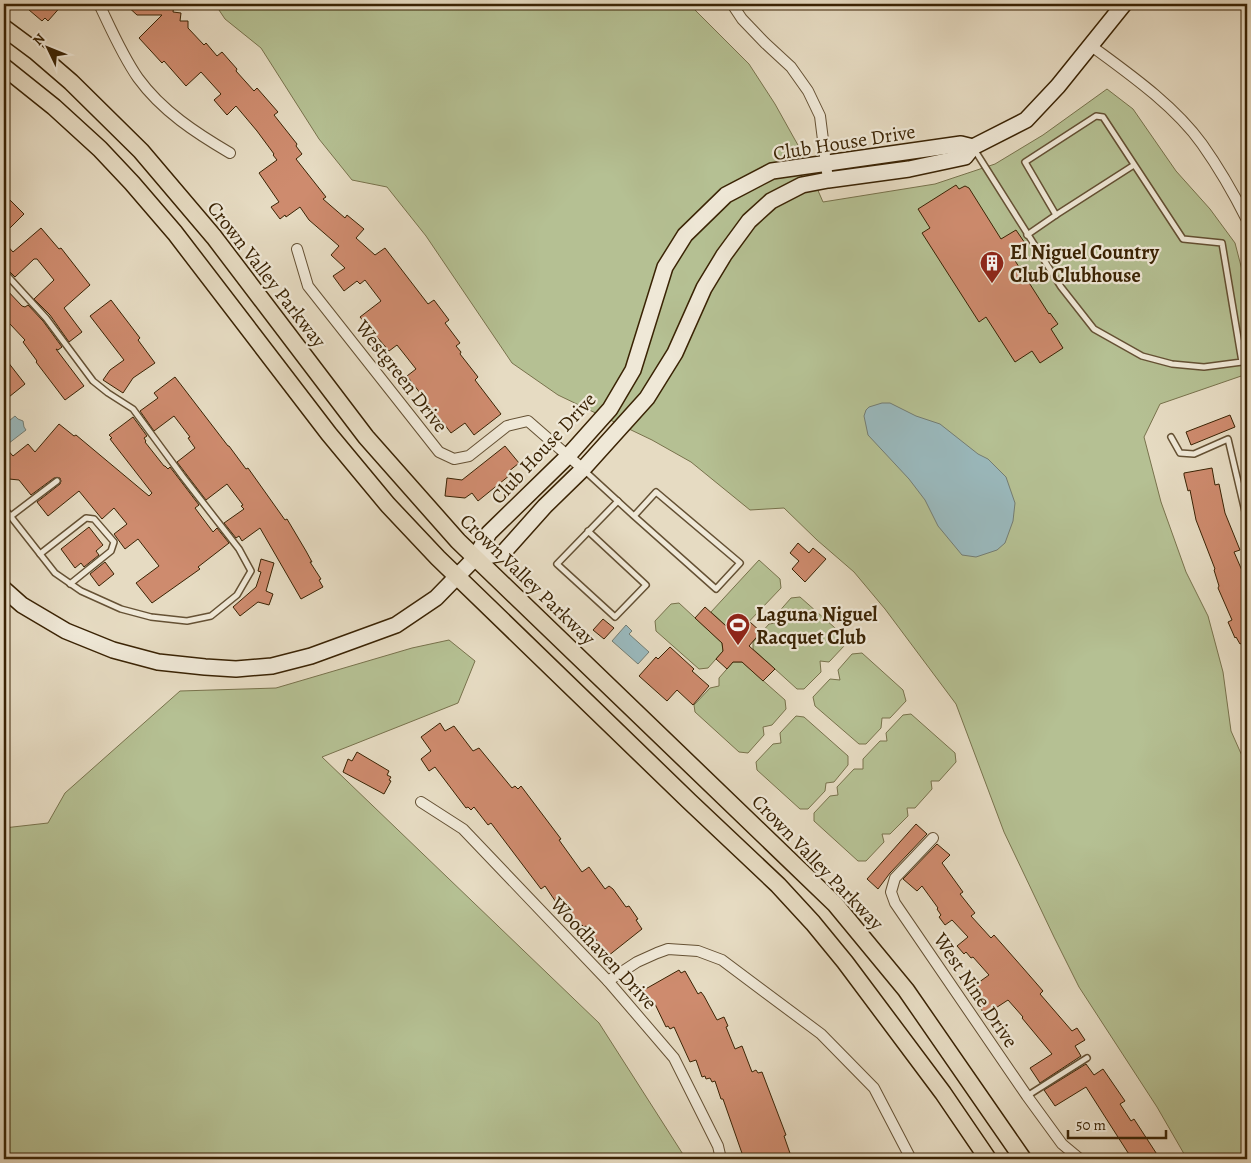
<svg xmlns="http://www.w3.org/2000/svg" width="1251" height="1163" font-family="Alegreya,serif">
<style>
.green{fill:#b5c093;stroke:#78724c}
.water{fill:#9ab9bd;stroke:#747d73}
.building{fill:#ce8b6e;stroke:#3a2304}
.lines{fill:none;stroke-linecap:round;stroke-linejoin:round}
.lane-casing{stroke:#655134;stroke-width:8}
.street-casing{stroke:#655134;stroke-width:12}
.secondary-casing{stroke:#3a2304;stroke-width:18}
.primary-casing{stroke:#3a2304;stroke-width:19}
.lane{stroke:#efe8d7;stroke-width:5}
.street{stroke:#efe8d7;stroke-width:10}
.secondary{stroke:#efe8d7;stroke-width:15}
.primary{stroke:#e6dbc2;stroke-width:16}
.labels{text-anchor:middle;stroke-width:4.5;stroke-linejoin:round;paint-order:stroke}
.street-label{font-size:20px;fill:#3a2304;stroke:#efe8d7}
.poi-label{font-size:20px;font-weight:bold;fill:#3a2304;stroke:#efe8d7;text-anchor:start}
</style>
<rect width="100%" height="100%" fill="#e6dbc2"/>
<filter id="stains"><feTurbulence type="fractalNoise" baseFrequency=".004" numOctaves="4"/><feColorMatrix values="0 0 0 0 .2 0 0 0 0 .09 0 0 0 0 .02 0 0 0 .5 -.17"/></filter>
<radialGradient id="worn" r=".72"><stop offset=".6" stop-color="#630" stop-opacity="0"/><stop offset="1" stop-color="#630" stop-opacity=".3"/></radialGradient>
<g class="green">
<polygon points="215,4 689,4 749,64 775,104 799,147 823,202 935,184 995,164 1043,135 1107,89 1133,109 1176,171 1210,209 1235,243 1247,289 1247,374 1160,404 1144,437 1161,502 1186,572 1208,616 1223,672 1231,731 1247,767 1247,1159 1187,1159 1157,1107 1079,987 1054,937 1004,832 956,704 885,609 854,572 817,540 784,508 750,510 691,462 652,440 558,395 512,363 426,236 387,187 352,180 319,139 261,48 225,19"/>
<polygon points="759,560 780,579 781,588 740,631 733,632 711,612"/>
<polygon points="800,597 843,635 845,645 829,662 820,661 821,672 804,689 797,689 753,649 753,642 769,624 776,623 776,615 791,598"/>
<polygon points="679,603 722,643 723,651 708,668 699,669 656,631 655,621 671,604"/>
<polygon points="449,640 475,661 458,703 322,757 599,1023 686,1159 4,1159 4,828 48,823 65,793 180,691 276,688 412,648"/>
<polygon points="862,653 903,690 906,701 890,718 882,718 881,728 866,744 859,744 815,706 813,697 830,679 840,680 838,670 852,654"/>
<polygon points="733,662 742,662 785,700 786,709 772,725 763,727 764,735 748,753 739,752 695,712 694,705 710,688 719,686 719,678"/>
<polygon points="911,714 955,753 956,762 939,781 931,781 932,789 915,808 907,808 908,816 890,834 882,834 884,842 866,861 858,861 814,821 814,813 830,796 838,795 837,787 854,769 863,769 863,759 880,741 887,741 886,733 903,715"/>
<polygon points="796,716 804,717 848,756 848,765 834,782 826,783 825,791 808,809 800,809 757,770 756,762 773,744 781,743 780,733"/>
</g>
<g class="water">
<polygon points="882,403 890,403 916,416 940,424 978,454 988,459 1006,477 1015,503 1013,521 1005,543 997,550 976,557 962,555 938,526 925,500 909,479 868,435 864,416 866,410 869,407"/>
<polygon points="15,416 18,419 23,421 24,427 26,430 4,447 4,425"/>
<polygon points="626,625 632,631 629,634 649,652 638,664 612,641"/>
</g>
<g class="building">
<polygon points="22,4 63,4 48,21 45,18 42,21"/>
<polygon points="125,4 174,4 173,12 181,13 180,21 188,21 188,28 204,45 206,43 217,56 222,52 237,69 236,71 254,91 257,88 278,112 274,115 297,144 296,146 302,154 296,159 326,197 323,199 345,218 347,215 364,229 356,238 375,255 385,248 428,304 434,300 449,320 445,323 460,343 456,346 461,352 460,354 478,377 475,380 501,414 474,435 465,423 451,433 407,376 416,369 397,345 389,351 360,317 381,301 365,280 360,284 357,281 344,291 333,276 345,268 331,255 339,246 309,220 300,207 286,217 285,215 280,219 271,207 279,202 259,173 277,160 273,155 274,154 257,131 236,106 227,115 214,100 221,94 201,72 186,86 164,61 162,63 139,38 162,15 137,15"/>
<polygon points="956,185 959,189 965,186 969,188 1001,239 1016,230 1027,246 1012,256 1049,314 1050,313 1058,324 1051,329 1063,348 1040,363 1032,351 1015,362 986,317 979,322 922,233 930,228 918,209"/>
<polygon points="4,194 24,214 4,234"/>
<polygon points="41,228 59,249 61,248 90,285 64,308 82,332 69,342 50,315 34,299 54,280 37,259 34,259 15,277 7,269 4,268 4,242 13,252"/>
<polygon points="4,278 8,283 4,287 22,306 25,307 28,305 43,321 62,347 58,350 56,349 84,386 65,400 36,362 37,361 23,342 25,340 10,324 4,330"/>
<polygon points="111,300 140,338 138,340 155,363 133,378 123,393 103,380 110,370 124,360 90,316"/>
<polygon points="4,357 25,384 4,401"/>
<polygon points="175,377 228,446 229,446 246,469 248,468 285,520 287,519 306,551 312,562 310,562 321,579 319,580 323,587 301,599 260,528 242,541 239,536 236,538 224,523 244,509 241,506 243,505 227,484 206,500 177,462 195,448 188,438 190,437 174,416 154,431 140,411 158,398 154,393"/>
<polygon points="1230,415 1235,427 1191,445 1186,432"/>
<polygon points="133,417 147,436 144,438 146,441 145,442 164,466 165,466 168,469 170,467 199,505 195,508 213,532 217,528 229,543 198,567 200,569 152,603 136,583 159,566 138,539 125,549 114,534 127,524 114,508 102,519 79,491 48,516 37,502 60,484 61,481 60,478 54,478 31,495 19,480 9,479 4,472 4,446 13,456 28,444 35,452 59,424 74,436 76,435 149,496 152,493 110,439 112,438 109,435"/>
<polygon points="505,446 519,463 508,472 510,475 478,501 472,493 465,498 445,496 447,478 462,480"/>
<polygon points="1212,468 1215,485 1219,484 1225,513 1240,550 1234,552 1247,582 1247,641 1240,644 1236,637 1235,638 1228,622 1232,620 1218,588 1219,586 1214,570 1215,569 1196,520 1190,490 1188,491 1184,475 1184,473"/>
<polygon points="89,527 103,545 96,551 99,555 84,567 81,563 75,568 61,549"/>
<polygon points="798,543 809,553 813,548 826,559 805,582 792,569 799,561 790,553"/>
<polygon points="261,559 274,563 266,591 273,594 269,605 258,602 240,616 233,607 256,587 261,572 258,571"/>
<polygon points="105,562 114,574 99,586 90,574"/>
<polygon points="705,607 736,635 750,622 761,632 749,646 775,669 763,681 742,662 733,662 727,669 716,659 723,651 722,643 695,618"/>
<polygon points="603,619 614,628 604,639 593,630"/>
<polygon points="670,647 694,669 692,671 709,686 693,705 677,690 667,701 639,676 656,657 658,659"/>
<polygon points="440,723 445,731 454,726 473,751 479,748 512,788 515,786 518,789 521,786 561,839 559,840 582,872 589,867 605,889 609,886 613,889 626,907 629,906 638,919 636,920 642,929 608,956 586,926 584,927 582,925 580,926 566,907 564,909 562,907 560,908 545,886 541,889 491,823 488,825 474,807 471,810 468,807 466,808 435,767 429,771 421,759 431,751 421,737"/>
<polygon points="357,752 389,771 387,775 391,777 389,780 391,781 384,794 343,772 348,759 352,761"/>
<polygon points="916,824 927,834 890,873 878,889 867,879"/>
<polygon points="937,844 950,855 942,863 963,892 960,894 975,913 971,916 991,938 994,935 1023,968 1043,991 1040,994 1072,1031 1077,1028 1085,1040 1075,1046 1081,1056 1040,1083 1030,1068 1052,1054 1022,1018 1023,1017 1008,1000 985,1015 968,990 989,975 973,957 971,958 966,952 964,954 957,946 968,937 952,920 945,925 939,917 941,915 937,909 938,908 922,886 917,891 903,879"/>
<polygon points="679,970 681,973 685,971 698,994 701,992 704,996 717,1020 724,1017 728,1026 726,1027 735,1049 742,1046 752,1072 756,1070 758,1073 762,1072 786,1135 784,1136 792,1159 744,1159 723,1099 721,1099 715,1081 712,1082 710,1078 706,1079 705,1076 702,1077 696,1060 690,1062 674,1027 670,1029 668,1026 666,1027 654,1002 650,1004 642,991"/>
<polygon points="1086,1064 1094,1075 1103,1069 1125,1101 1120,1104 1131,1121 1134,1119 1160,1159 1132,1159 1086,1087 1055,1106 1044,1090"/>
</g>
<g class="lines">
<defs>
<g id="lane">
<polyline points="974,149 1061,287 1094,329 1142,356 1172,364 1204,367 1242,362 1222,243 1183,239 1103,117 1096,116 1025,162 1056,215 1134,165"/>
<polyline points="1027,235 1056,215"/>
<polyline points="4,272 46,318 93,381 108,393 133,409 183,477 239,549 251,571 237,595 211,616 187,621 151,617 121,609 81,591 55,573 4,508"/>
<polyline points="1171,437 1180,453 1194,454 1228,439 1247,520"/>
<polyline points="585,471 634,516 656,492 740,563 716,589 634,516"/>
<polyline points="11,516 57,481"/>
<polyline points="588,531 646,585 615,617 557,564 618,501"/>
<polyline points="40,554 86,518 94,519 114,542 111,551 70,584"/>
<polyline points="1027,1096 1087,1058"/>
</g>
<g id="street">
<path d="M99,4C111,29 122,55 138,78C162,111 196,133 230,153"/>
<polyline points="732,4 742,19 765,43 791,67 808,91 820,116 828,180"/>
<path d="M1090,45C1128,73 1174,105 1202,144C1219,168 1234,194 1247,220"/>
<polyline points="297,249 308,286 439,452 454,459 469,456 507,426 528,421 583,469"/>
<polyline points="421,802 463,829 608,981 674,1058 718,1146 721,1159"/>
<polyline points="933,838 895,878 891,892 895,903 1027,1096 1062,1144 1080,1159"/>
<polyline points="608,981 637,962 657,953 668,949 698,951 722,960 821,1034 874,1088 911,1159"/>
</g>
<g id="secondary">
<polyline points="475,558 503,553 545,506 583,469 647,398 675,353 704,288 724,255 749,221 771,201 802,185 828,180 909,169 965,157 973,147 1026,120 1058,86 1124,4"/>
<polyline points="4,589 22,605 66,631 113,650 158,662 205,667 236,669 272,666 311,656 396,625 436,598 475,558 489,533 568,456 610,409 633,370 665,267 685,235 726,195 772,171 961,144 973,147"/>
</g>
<g id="primary">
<polyline points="4,28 35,51 71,82 141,151 214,237 366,437 458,541 835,904 906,990 1023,1159"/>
<polyline points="4,67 54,107 100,149 132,183 175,233 329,434 388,505 438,558 689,801 778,885 813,923 845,962 943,1093 988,1159"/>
</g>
</defs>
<use href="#lane" class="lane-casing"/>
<use href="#street" class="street-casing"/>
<use href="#secondary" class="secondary-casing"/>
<use href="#primary" class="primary-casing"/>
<use href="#lane" class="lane"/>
<use href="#street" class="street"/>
<use href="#secondary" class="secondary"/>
<use href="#primary" class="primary"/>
</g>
<defs>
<symbol id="building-pin" viewBox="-11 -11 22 30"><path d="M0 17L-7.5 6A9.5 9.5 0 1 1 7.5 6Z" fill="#8f2418" stroke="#efe8d7"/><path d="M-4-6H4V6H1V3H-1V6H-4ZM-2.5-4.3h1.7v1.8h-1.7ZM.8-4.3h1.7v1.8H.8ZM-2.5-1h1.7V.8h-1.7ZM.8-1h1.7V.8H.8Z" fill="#fff"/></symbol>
<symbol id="stadium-pin" viewBox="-11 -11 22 30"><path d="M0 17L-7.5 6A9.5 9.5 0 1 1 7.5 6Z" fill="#8f2418" stroke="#efe8d7"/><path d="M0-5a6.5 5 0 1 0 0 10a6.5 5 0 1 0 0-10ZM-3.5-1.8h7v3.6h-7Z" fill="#fff"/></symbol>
</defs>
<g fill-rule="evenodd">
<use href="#building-pin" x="978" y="249" width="28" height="38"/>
<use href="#stadium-pin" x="724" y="611" width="28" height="38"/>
</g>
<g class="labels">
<g class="street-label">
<text transform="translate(844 142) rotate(-9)" y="7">Club House Drive</text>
<text transform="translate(267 274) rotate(52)" y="7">Crown Valley Parkway</text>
<text transform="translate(402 376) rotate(52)" y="7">Westgreen Drive</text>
<text transform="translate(543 448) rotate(-47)" y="7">Club House Drive</text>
<text transform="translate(528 579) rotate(44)" y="7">Crown Valley Parkway</text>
<text transform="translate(818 862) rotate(46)" y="7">Crown Valley Parkway</text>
<text transform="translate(604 953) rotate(47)" y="7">Woodhaven Drive</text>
<text transform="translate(976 990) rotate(56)" y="7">West Nine Drive</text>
</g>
<g class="poi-label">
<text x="1010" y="259">El Niguel Country<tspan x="1010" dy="23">Club Clubhouse</tspan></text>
<text x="756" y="621">Laguna Niguel<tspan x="756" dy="23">Racquet Club</tspan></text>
</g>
</g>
<rect width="1251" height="1163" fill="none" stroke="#e6dbc2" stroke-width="20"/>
<rect x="5" y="5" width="1241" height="1153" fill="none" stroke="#3a2304" stroke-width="2.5"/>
<rect x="10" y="10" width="1231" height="1143" fill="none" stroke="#3a2304"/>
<g transform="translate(48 48) rotate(313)" stroke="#efe8d7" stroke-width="4" paint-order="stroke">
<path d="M0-4L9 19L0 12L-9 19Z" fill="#3a2304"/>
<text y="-8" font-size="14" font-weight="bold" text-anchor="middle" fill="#3a2304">N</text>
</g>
<path d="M1068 1130v8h98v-8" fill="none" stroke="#3a2304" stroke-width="2.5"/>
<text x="1076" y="1130" font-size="15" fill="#3a2304" stroke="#efe8d7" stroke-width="4" paint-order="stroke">50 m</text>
<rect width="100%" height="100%" filter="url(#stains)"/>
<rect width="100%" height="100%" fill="url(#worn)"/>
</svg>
